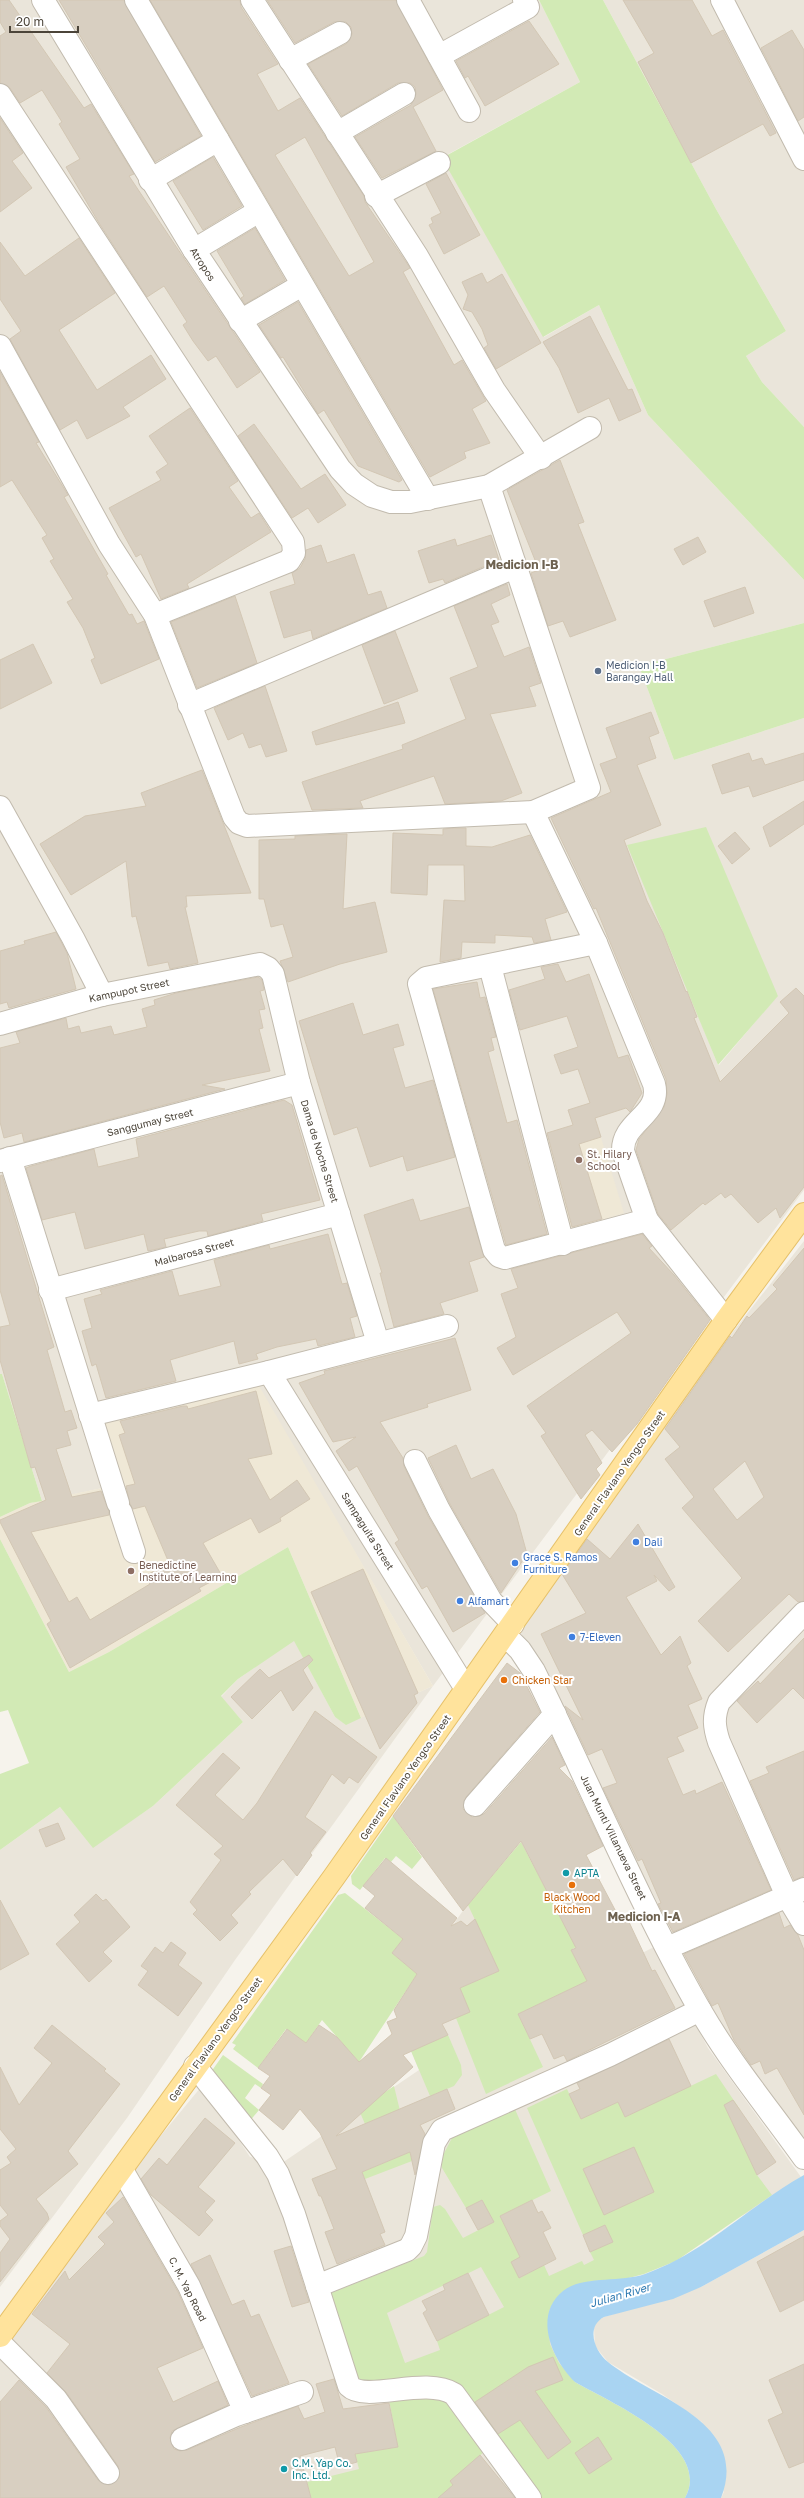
<svg xmlns="http://www.w3.org/2000/svg" width="804" height="2498" font-family="'Golos Text',sans-serif">
<style>
.residential{fill:#eae5da;fill-rule:evenodd}
.education{fill:#efe8d6}
.green{fill:#d2eab5;fill-rule:evenodd}
.water{fill:#a9d4f2}
.building{fill:#d8cfc1;stroke:#d3c7b4;fill-rule:evenodd}
.lines{fill:none;stroke-linecap:round;stroke-linejoin:round}
.minor-casing{stroke:#c2bbae;stroke-width:24}
.major-casing{stroke:#e6c16a;stroke-width:24}
.minor{stroke:#fff;stroke-width:22}
.major{stroke:#ffe39c;stroke-width:22}
.service-dot{fill:#5c6f8a;stroke:#fff;stroke-width:1.5}
.education-dot{fill:#8d6e63;stroke:#fff;stroke-width:1.5}
.shop-dot{fill:#3f7fe0;stroke:#fff;stroke-width:1.5}
.food-dot{fill:#e8710a;stroke:#fff;stroke-width:1.5}
.culture-dot{fill:#0f9aa8;stroke:#fff;stroke-width:1.5}
.labels{text-anchor:middle;stroke-width:4;stroke-linejoin:round;paint-order:stroke}
.street-label{font-size:10px;fill:#4b4439;stroke:#fff}
.service-label{font-size:10px;fill:#4e5e75;stroke:#fff;text-anchor:start}
.education-label{font-size:10px;fill:#785e54;stroke:#fff;text-anchor:start}
.shop-label{font-size:10px;fill:#366cbe;stroke:#fff;text-anchor:start}
.food-label{font-size:10px;fill:#c56008;stroke:#fff;text-anchor:start}
.culture-label{font-size:10px;fill:#0d838f;stroke:#fff;text-anchor:start}
.water-label{font-size:11px;font-style:italic;fill:#2e7ab2;stroke:#fff}
.quarter-label{font-size:12px;font-weight:bold;fill:#6e6250;stroke:#fff}
</style>
<rect width="100%" height="100%" fill="#f6f3ec"/>
<g class="residential">
<path d="M0,0H539L580,82L443,157L544,337L599,305L648,415L804,580V623L639,666L674,760L804,718V1190L433,1686L235,1960L127,2118L0,2287V1850L60,1807L93,1847L153,1806L243,1722L221,1697L238,1679L294,1640L335,1717L346,1724L433,1686L294,1448L105,1423L121,1484L42,1501L2,1374H0ZM675,958L778,995L719,1065H718Z"/>
<polygon points="603,0 804,0 804,427 762,382 746,356 786,331 716,209"/>
<polygon points="804,1241 804,2150 709,2017 520,1631 525,1612 732,1333"/>
<polygon points="521,1842 565,1926 571,1950 587,1981 654,1947 708,2048 801,2177 747,2213 604,2281 575,2382 685,2498 0,2498 0,2344 26,2299 201,2087 205,2088 250,2157 282,2163 419,2070 394,2010 462,1912"/>
<polygon points="804,2230 804,2498 721,2498 724,2492 702,2422 662,2394 608,2362 595,2346 594,2328 597,2321 604,2317 701,2287"/>
</g>
<g class="education">
<polygon points="595,1118 624,1213 571,1230 541,1135"/>
<polygon points="259,1386 433,1686 361,1718 288,1547 109,1652 69,1672 0,1539 0,1517 30,1503 121,1484 105,1423"/>
</g>
<g class="green">
<polygon points="539,0 603,0 716,209 786,331 746,356 762,382 804,427 804,580 648,415 599,305 543,337 442,158 580,82"/>
<polygon points="804,623 804,718 674,760 639,666"/>
<polygon points="706,827 778,996 718,1065 627,845"/>
<polygon points="0,1374 2,1374 42,1501 30,1503 0,1517"/>
<polygon points="0,1539 69,1672 109,1652 288,1547 361,1718 346,1725 335,1717 294,1641 238,1679 221,1696 243,1722 153,1806 93,1848 60,1807 0,1850 0,1774 29,1763 8,1710 0,1712"/>
<polygon points="393,1816 422,1857 412,1869 396,1856 391,1862 385,1858 360,1890 352,1884 351,1876"/>
<polygon points="521,1842 576,1947 571,1950 587,1981 518,2014 543,2067 486,2094 456,2018 460,1988 499,1971 468,1905"/>
<polygon points="345,1893 403,1939 392,1953 417,1974 359,2062 322,2020 306,2043 286,2029 258,2068 233,2049 236,2045 232,2043 338,1895"/>
<polygon points="448,2035 461,2065 462,2075 454,2086 430,2096 411,2051"/>
<polygon points="223,2055 263,2084 261,2088 255,2084 245,2098 259,2110 249,2122 211,2072"/>
<path d="M716,2074L741,2111L731,2119L757,2175L772,2195L676,2261L644,2274L621,2280L591,2281L562,2292L549,2311V2333L550,2344L559,2363L575,2382C609,2402 714,2446 685,2498H539L447,2380L426,2376L362,2382L356,2380L331,2293L424,2256L427,2252L433,2207L440,2205L445,2209L463,2238L494,2222L482,2200L466,2208L442,2168L441,2159L453,2136L514,2107L551,2191L500,2216L520,2257V2278L544,2265L549,2276L582,2261L584,2265L594,2260L590,2252L612,2242L605,2226L583,2235L527,2108L567,2089L581,2119L618,2102L625,2117ZM481,2267L504,2307L437,2341L440,2350L405,2363L387,2313Z"/>
<polygon points="394,2086 412,2161 365,2179 362,2172 398,2157 381,2117 365,2124 359,2110"/>
<polygon points="429,2397 449,2403 485,2451 450,2481 453,2485 441,2496 443,2498 311,2498 307,2482 359,2469 355,2454 398,2447 389,2400"/>
</g>
<path class="water" d="M804,2175V2230L701,2287L673,2299L604,2317C585,2327 595,2352 608,2362C652,2398 751,2421 721,2498H685C714,2446 609,2402 575,2382C553,2361 532,2316 563,2291C583,2275 620,2283 645,2274C705,2253 749,2206 804,2175Z"/>
<g class="building">
<polygon points="0,0 9,0 84,108 91,104 134,174 129,176 260,372 237,388 216,356 208,361 193,341 183,325 187,322 164,286 147,297 99,223 66,167 80,159 59,124 62,122 42,90 20,103 10,88 0,83 0,36 6,32 0,22"/>
<polygon points="59,0 124,0 201,136 155,162"/>
<path d="M150,0H240L241,7L278,64L257,74L278,111L300,98L364,196L365,202L406,262L410,268L403,272L454,365L462,360L486,401L472,409L490,443L464,452L466,458L430,477ZM305,137L374,262L349,276L275,155Z"/>
<polygon points="267,0 396,0 443,90 413,107 436,151 382,178 355,137 411,105 416,94 415,87 410,83 398,83 342,116 308,64 346,44 352,34 351,27 346,22 334,22 295,43"/>
<polygon points="623,0 692,0 712,36 723,30 776,133 770,136 763,124 691,163 638,62 654,53"/>
<polygon points="529,21 559,64 485,106 468,76 465,78 456,61"/>
<polygon points="792,30 804,50 804,117 798,121 761,48"/>
<polygon points="0,118 23,153 12,161 32,188 0,212"/>
<polygon points="213,157 242,206 203,230 173,181"/>
<polygon points="446,173 480,235 444,254 429,225 433,223 431,218 441,213 426,184"/>
<polygon points="255,228 285,280 245,304 241,298 244,296 217,251"/>
<polygon points="79,238 115,293 59,330 97,390 151,355 166,379 123,407 130,416 87,439 77,420 60,430 10,339 21,331 0,299 0,242 25,276"/>
<polygon points="482,273 487,283 502,274 541,343 496,369 484,348 488,345 482,329 472,312 463,309 468,295 462,282"/>
<polygon points="298,302 402,480 399,482 358,466 324,410 318,414 283,357 281,358 259,325"/>
<polygon points="590,316 628,390 632,389 641,411 619,421 609,398 578,413 559,368 543,342"/>
<polygon points="0,372 39,442 36,443 68,495 64,497 108,574 106,575 129,615 132,614 137,624 144,621 159,659 101,684 91,660 95,658 83,628 67,602 73,599 50,561 54,559 42,538 47,535 12,480 0,487"/>
<polygon points="190,408 238,481 229,487 251,518 259,513 271,532 187,584 189,588 161,599 141,554 136,557 109,508 161,480 156,472 168,464 149,436"/>
<polygon points="254,424 301,489 325,474 346,505 318,523 308,508 292,518 238,436"/>
<polygon points="560,460 584,522 578,524 616,620 570,637 563,621 548,626 531,573 539,570 507,490"/>
<polygon points="491,535 499,560 445,583 443,579 429,583 418,551 455,539 457,546"/>
<polygon points="698,537 706,552 683,565 674,549"/>
<polygon points="321,545 327,563 354,554 368,595 381,591 387,608 313,639 311,630 284,638 270,592 295,584 292,573 300,568 305,559 306,550"/>
<polygon points="507,584 510,595 491,604 499,622 491,625 504,657 529,647 541,683 529,687 536,706 490,714 522,793 501,801 445,804 434,776 360,801 363,808 312,810 302,782 403,749 402,745 466,719 450,678 478,667 454,606"/>
<polygon points="745,587 754,613 714,627 704,601"/>
<polygon points="235,596 257,663 197,688 171,622"/>
<polygon points="395,631 418,691 384,704 362,645"/>
<polygon points="33,644 52,683 0,709 0,660"/>
<polygon points="265,686 287,751 266,757 261,744 249,748 243,733 228,740 214,708"/>
<polygon points="398,702 405,723 316,745 312,732"/>
<polygon points="651,712 659,733 649,737 656,758 637,765 661,825 624,840 647,901 663,933 686,992 687,991 697,1017 694,1018 720,1082 789,1013 780,1002 796,988 804,996 804,1187 780,1218 776,1208 758,1223 731,1194 725,1198 721,1193 705,1205 703,1203 671,1230 658,1214 636,1150 639,1139 664,1107 667,1094 666,1079 596,908 594,909 551,818 611,792 600,764 617,758 606,728"/>
<polygon points="749,753 752,761 762,758 765,765 804,753 804,780 753,797 749,786 722,794 712,765"/>
<polygon points="202,770 251,893 186,896 187,907 185,907 198,963 170,969 168,962 148,966 136,916 132,917 126,861 71,895 40,844 85,816 146,806 141,793"/>
<polygon points="804,801 804,824 770,847 763,827"/>
<polygon points="454,828 466,828 466,846 492,847 530,835 567,912 545,919 551,940 534,943 532,937 495,935 495,943 462,942 461,958 440,962 444,900 465,901 464,865 428,865 427,895 391,893 393,833 443,835 443,829"/>
<polygon points="735,832 750,849 732,864 718,846"/>
<polygon points="347,834 343,909 375,902 387,952 340,964 288,982 280,961 293,957 283,924 271,927 264,899 259,899 259,840 295,839 295,836"/>
<polygon points="56,932 67,953 76,989 9,1008 7,1002 0,1004 0,951 25,944 24,941"/>
<polygon points="558,964 566,982 589,974 618,1058 628,1055 642,1093 630,1112 626,1108 595,1118 601,1137 579,1144 602,1219 572,1227 547,1133 573,1125 568,1110 590,1103 578,1069 561,1074 554,1055 578,1047 567,1016 520,1030 509,990 545,979 541,967"/>
<polygon points="258,977 262,980 264,990 260,991 265,1009 259,1010 263,1028 259,1029 270,1071 202,1085 225,1089 24,1142 22,1133 4,1138 0,1122 0,1048 20,1043 16,1032 66,1018 68,1029 79,1026 81,1033 111,1026 114,1035 147,1027 142,1009 155,1005 154,1000 176,993"/>
<polygon points="477,982 480,998 485,997 496,1037 491,1038 494,1050 488,1052 507,1123 517,1120 547,1234 506,1245 433,989"/>
<polygon points="353,1003 363,1035 398,1024 404,1045 393,1048 405,1088 433,1080 455,1157 407,1171 403,1156 370,1167 357,1127 334,1135 299,1021"/>
<polygon points="284,1100 292,1105 320,1200 261,1214 263,1221 208,1236 207,1231 199,1231 164,1239 166,1247 148,1251 144,1234 85,1249 75,1212 42,1220 26,1168 31,1166 94,1149 98,1167 139,1157 136,1139"/>
<polygon points="2,1175 54,1347 47,1350 65,1412 71,1410 77,1428 67,1431 71,1445 56,1449 72,1497 101,1491 109,1511 109,1515 31,1532 69,1602 77,1597 90,1620 150,1584 145,1576 169,1563 145,1506 133,1509 130,1504 126,1486 135,1484 119,1435 125,1433 120,1421 183,1406 187,1406 188,1409 256,1391 272,1454 248,1459 270,1500 297,1480 310,1499 280,1518 281,1521 259,1533 251,1518 203,1543 222,1576 199,1588 201,1591 70,1668 47,1624 51,1621 0,1522 0,1520 46,1500 35,1467 31,1468 0,1360 0,1327 10,1325 0,1290 0,1176"/>
<polygon points="413,1199 420,1221 469,1207 484,1257 469,1262 478,1291 440,1303 444,1314 394,1327 380,1273 382,1273 364,1215"/>
<polygon points="328,1234 342,1284 347,1283 357,1316 350,1318 355,1337 318,1346 316,1339 277,1347 256,1354 258,1359 239,1364 234,1341 170,1360 176,1381 106,1398 96,1364 92,1366 82,1331 92,1328 84,1299 102,1294 100,1290 172,1271 179,1296 221,1286 214,1260 269,1245 270,1249"/>
<polygon points="642,1234 652,1246 649,1248 674,1275 710,1320 637,1424 612,1452 592,1430 585,1435 602,1463 596,1469 600,1475 581,1499 541,1436 546,1433 527,1406 631,1333 617,1312 513,1375 497,1348 516,1337 501,1294 518,1288 511,1269"/>
<path d="M804,1248V1601L798,1602L789,1594L728,1652L698,1621L742,1578L682,1508L694,1497L665,1459L680,1447L665,1429L730,1336L732,1338L747,1316L749,1318L777,1289L773,1285ZM745,1461L764,1497L737,1520L713,1489Z"/>
<polygon points="455,1338 471,1390 427,1404 428,1407 380,1422 403,1458 404,1466 428,1516 485,1613 453,1632 427,1586 422,1589 395,1543 399,1540 357,1466 349,1471 336,1451 356,1437 333,1442 299,1383 325,1374 324,1371"/>
<polygon points="456,1445 471,1479 493,1469 516,1514 527,1554 501,1593 450,1504 428,1458"/>
<polygon points="638,1524 675,1587 669,1591 654,1575 657,1581 626,1597 661,1655 680,1636 691,1663 687,1666 702,1699 688,1705 698,1728 677,1737 684,1751 667,1758 683,1795 695,1790 696,1794 722,1782 771,1890 673,1932 658,1904 661,1903 642,1859 638,1861 603,1788 617,1783 602,1749 588,1755 565,1706 583,1720 541,1634 586,1613 562,1574 587,1539 610,1559"/>
<polygon points="363,1569 418,1693 414,1695 417,1703 380,1749 311,1592"/>
<polygon points="804,1638 804,1699 793,1688 757,1723 737,1701 758,1681 760,1684"/>
<polygon points="309,1655 313,1660 303,1670 313,1688 293,1711 281,1690 252,1719 231,1697 260,1669 269,1678"/>
<polygon points="507,1663 520,1673 540,1712 466,1797 463,1809 472,1817 484,1814 552,1737 565,1765 559,1768 572,1781 603,1846 586,1855 622,1923 628,1920 652,1971 655,1970 675,2008 567,2061 564,2055 554,2059 542,2034 530,2039 518,2014 587,1981 571,1950 576,1948 521,1841 463,1911 393,1816"/>
<polygon points="315,1711 377,1757 358,1783 349,1777 344,1784 332,1774 305,1817 326,1832 310,1853 312,1855 297,1876 283,1859 249,1892 251,1894 231,1915 238,1923 220,1941 193,1914 197,1910 190,1902 221,1860 214,1854 223,1846 176,1805 223,1753 240,1768 215,1795 243,1820 257,1803"/>
<polygon points="804,1751 804,1876 794,1880 750,1781 769,1773 766,1767"/>
<polygon points="58,1823 65,1839 46,1847 39,1830"/>
<polygon points="386,1858 457,1918 451,1926 461,1921 467,1926 475,1919 499,1971 460,1988 470,2012 442,2024 448,2035 403,2055 413,2067 336,2136 447,2089 455,2109 420,2125 425,2134 415,2175 410,2152 362,2172 385,2232 380,2234 385,2245 337,2264 325,2232 334,2229 321,2196 319,2196 312,2179 337,2169 320,2133 300,2109 283,2130 259,2110 271,2095 261,2088 270,2076 258,2068 287,2029 306,2043 319,2025 337,2037 359,2062 392,2034 387,2022 397,2018 394,2010 417,1974 392,1953 403,1939 365,1908 375,1896 363,1886"/>
<polygon points="96,1894 103,1901 106,1899 130,1927 103,1952 112,1961 89,1982 56,1944 80,1922 74,1915"/>
<polygon points="0,1900 29,1954 0,1970"/>
<polygon points="779,1913 784,1928 790,1925 798,1935 804,1950 804,2115 777,2068 765,2074 760,2061 751,2065 734,2040 718,2003 712,2006 684,1954"/>
<polygon points="171,1942 186,1953 178,1965 202,1983 178,2016 138,1985 148,1971 141,1966 155,1947 163,1953"/>
<polygon points="52,2025 106,2069 104,2071 120,2084 68,2151 78,2164 36,2199 47,2213 49,2219 0,2282 0,2253 10,2239 0,2226 0,2221 8,2215 0,2205 0,2170 11,2163 7,2157 16,2149 0,2129 0,2067 19,2105 52,2063 34,2048"/>
<polygon points="669,2039 691,2086 625,2117 618,2102 581,2119 569,2094 580,2089 577,2083"/>
<polygon points="733,2100 776,2162 757,2175 724,2105"/>
<polygon points="205,2118 235,2143 198,2187 215,2201 205,2212 213,2220 199,2236 151,2195 141,2179 159,2158 167,2165"/>
<polygon points="634,2147 654,2192 604,2215 583,2169"/>
<polygon points="123,2197 178,2292 203,2348 157,2368 173,2402 218,2381 228,2405 172,2431 170,2438 174,2449 180,2451 187,2450 241,2427 298,2406 304,2419 325,2412 316,2384 334,2379 343,2409 389,2403 398,2447 355,2454 357,2462 340,2467 335,2447 300,2456 311,2498 0,2498 0,2402 19,2380 46,2407 98,2480 109,2485 119,2478 118,2466 66,2392 47,2373 70,2344 32,2314 65,2271 69,2280 105,2244 98,2237 114,2222 106,2213"/>
<polygon points="482,2200 494,2222 478,2230 466,2208"/>
<polygon points="532,2200 538,2213 542,2211 551,2228 543,2232 556,2259 519,2278 511,2262 520,2257 500,2216"/>
<polygon points="605,2225 613,2242 590,2252 583,2235"/>
<polygon points="804,2236 804,2300 780,2312 757,2262"/>
<polygon points="291,2246 309,2302 292,2307 274,2251"/>
<polygon points="210,2255 232,2305 244,2300 251,2317 259,2314 289,2383 252,2396 191,2264"/>
<polygon points="468,2273 489,2315 437,2341 423,2313 427,2310 422,2301 445,2290 443,2285"/>
<polygon points="553,2357 563,2380 535,2391 571,2442 548,2459 520,2420 498,2434 475,2402 528,2367"/>
<polygon points="804,2364 804,2462 789,2468 768,2420 783,2413 769,2380"/>
<polygon points="598,2437 612,2459 589,2474 575,2453"/>
<polygon points="480,2455 515,2498 438,2498 453,2485 450,2481"/>
</g>
<g class="lines">
<defs>
<g id="minor">
<polyline points="43,0 194,250 340,469 354,484 372,496 391,502 410,502 489,486 590,428"/>
<polyline points="136,0 428,499"/>
<polyline points="252,0 417,256 494,390 541,458"/>
<polyline points="408,0 469,111"/>
<polyline points="722,0 804,159"/>
<polyline points="439,56 528,7 524,0"/>
<polyline points="290,60 340,33"/>
<polyline points="0,95 293,542 294,553 289,561 155,615"/>
<polyline points="337,133 404,94"/>
<polyline points="150,180 218,140"/>
<polyline points="376,196 439,163"/>
<polyline points="194,250 259,211"/>
<polyline points="240,321 302,285"/>
<polyline points="0,346 109,544 155,615 234,817 239,823 247,826 533,812 589,788 489,486"/>
<polyline points="189,705 515,567"/>
<polyline points="0,807 73,938 102,995"/>
<path d="M533,812L596,943L654,1084C662,1115 622,1121 623,1151L647,1220L726,1320"/>
<polyline points="596,943 426,978 419,984 494,1250 499,1256 505,1258 647,1220"/>
<polyline points="490,966 563,1244"/>
<polyline points="0,1024 102,995 260,964 268,968 273,974 299,1083 378,1343"/>
<polyline points="10,1158 118,1503"/>
<polyline points="0,1161 299,1083"/>
<polyline points="50,1290 339,1214"/>
<polyline points="269,1372 466,1689"/>
<polyline points="90,1415 269,1372 447,1326"/>
<polyline points="415,1461 439,1510 491,1601 513,1624"/>
<polyline points="121,1512 134,1552"/>
<path d="M804,1613L719,1702C713,1717 714,1727 719,1742L787,1896L804,1924"/>
<path d="M505,1635L520,1650L534,1671C589,1783 638,1901 700,2010C730,2062 769,2109 804,2158"/>
<polyline points="475,1805 555,1714"/>
<polyline points="667,1948 804,1889"/>
<path d="M195,2066L267,2156L278,2174L294,2214L349,2386C366,2403 425,2376 454,2394L530,2498"/>
<polyline points="122,2170 189,2286 245,2412"/>
<polyline points="317,2286 407,2250 411,2246 416,2236 434,2143 442,2130 610,2055 700,2010"/>
<polyline points="0,2343 56,2399 108,2473"/>
<polyline points="182,2439 236,2415 302,2392"/>
</g>
<polyline id="major" points="0,2336 334,1877 726,1320 804,1214"/>
</defs>
<use href="#minor" class="minor-casing"/>
<use href="#major" class="major-casing"/>
<use href="#minor" class="minor"/>
<use href="#major" class="major"/>
</g>
<circle class="service-dot" cx="598" cy="671" r="4"/>
<g class="education-dot">
<circle cx="579" cy="1160" r="4"/>
<circle cx="131" cy="1571" r="4"/>
</g>
<g class="shop-dot">
<circle cx="636" cy="1542" r="4"/>
<circle cx="515" cy="1563" r="4"/>
<circle cx="460" cy="1601" r="4"/>
<circle cx="572" cy="1637" r="4"/>
</g>
<g class="food-dot">
<circle cx="504" cy="1680" r="4"/>
<circle cx="572" cy="1885" r="4"/>
</g>
<g class="culture-dot">
<circle cx="566" cy="1873" r="4"/>
<circle cx="284" cy="2469" r="4"/>
</g>
<g class="labels">
<g class="street-label">
<text transform="translate(203 264) rotate(57)" y="4">Atropos</text>
<text transform="translate(129 990) rotate(-12)" y="4">Kampupot Street</text>
<text transform="translate(150 1122) rotate(-14)" y="4">Sanggumay Street</text>
<text transform="translate(320 1151) rotate(73)" y="4">Dama de Noche Street</text>
<text transform="translate(194 1252) rotate(-15)" y="4">Malbarosa Street</text>
<text transform="translate(619 1473) rotate(-55)" y="4">General Flaviano Yengco Street</text>
<text transform="translate(368 1531) rotate(58)" y="4">Sampaguita Street</text>
<text transform="translate(405 1777) rotate(-55)" y="4">General Flaviano Yengco Street</text>
<text transform="translate(614 1837) rotate(64)" y="4">Juan Munti Villanueva Street</text>
<text transform="translate(215 2039) rotate(-54)" y="4">General Flaviano Yengco Street</text>
<text transform="translate(188 2289) rotate(63)" y="4">C. M. Yap Road</text>
</g>
<g class="service-label">
<text x="606" y="669">Medicion I-B<tspan x="606" dy="12">Barangay Hall</tspan></text>
</g>
<g class="education-label">
<text x="587" y="1158">St. Hilary<tspan x="587" dy="12">School</tspan></text>
<text x="139" y="1569">Benedictine<tspan x="139" dy="12">Institute of Learning</tspan></text>
</g>
<g class="shop-label">
<text x="644" y="1546">Dali</text>
<text x="523" y="1561">Grace S. Ramos<tspan x="523" dy="12">Furniture</tspan></text>
<text x="468" y="1605">Alfamart</text>
<text x="580" y="1641">7-Eleven</text>
</g>
<g class="food-label">
<text x="512" y="1684">Chicken Star</text>
<text x="572" y="1901" text-anchor="middle">Black Wood<tspan x="572" dy="12">Kitchen</tspan></text>
</g>
<g class="culture-label">
<text x="574" y="1877">APTA</text>
<text x="292" y="2467">C.M. Yap Co.<tspan x="292" dy="12">Inc. Ltd.</tspan></text>
</g>
<g class="water-label">
<text transform="translate(620 2295) rotate(-16)" y="4">Julian River</text>
</g>
<g class="quarter-label">
<text x="522" y="569">Medicion I-B</text>
<text x="644" y="1921">Medicion I-A</text>
</g>
</g>
<path d="M10 26v6h68v-6" fill="none" stroke="#4b4439" stroke-width="2"/>
<text x="16" y="26" font-size="12" fill="#4b4439" stroke="#ffffff" stroke-width="3" paint-order="stroke">20 m</text>
</svg>
